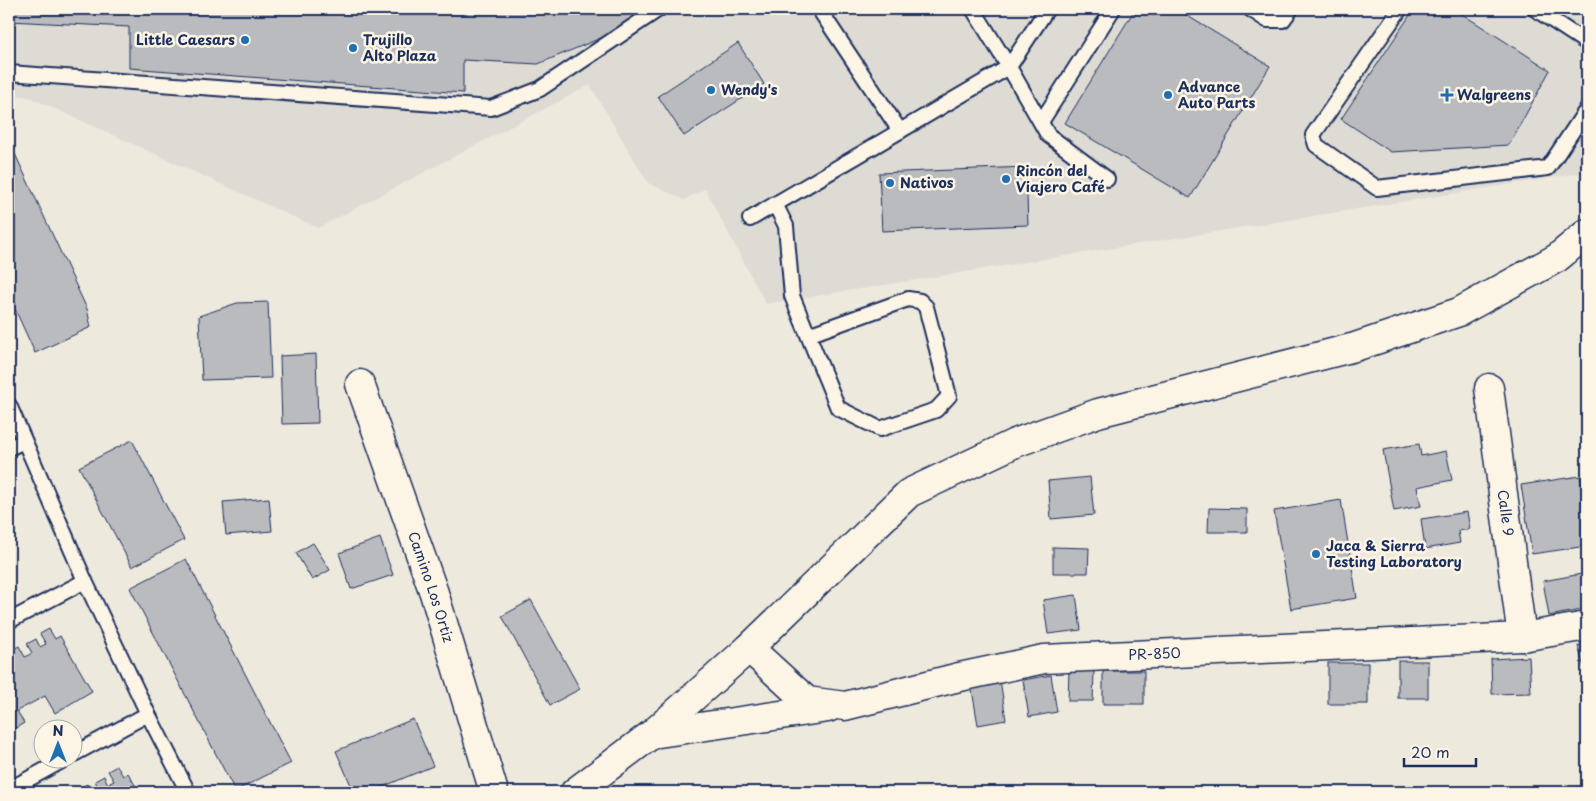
<svg xmlns="http://www.w3.org/2000/svg" width="1596" height="801" font-family="'Playpen Sans',sans-serif">
<style>
.built{fill:#dedbd4}
.building{fill:#babbbe;stroke:#1b2f5e}
.lines{fill:none;stroke-linecap:round;stroke-linejoin:round}
.service-casing{stroke:#1b2f5e;stroke-width:18}
.minor-casing{stroke:#1b2f5e;stroke-width:31}
.tertiary-casing{stroke:#1b2f5e;stroke-width:31}
.primary-casing{stroke:#1b2f5e;stroke-width:31}
.service{stroke:#fcf5e5;stroke-width:14}
.minor{stroke:#fcf5e5;stroke-width:28}
.tertiary{stroke:#fcf5e5;stroke-width:28}
.primary{stroke:#fcf5e5;stroke-width:28}
.poi-dot{fill:#1f6fb2;stroke:#fcf5e5;stroke-width:2}
.labels{text-anchor:middle;stroke-width:5;stroke-linejoin:round;paint-order:stroke}
.poi-label{font-size:14px;font-weight:bold;fill:#1b2f5e;stroke:#fcf5e5;text-anchor:start}
.street-label{font-size:14px;fill:#1b2f5e;stroke:#fcf5e5}
</style>
<rect width="100%" height="100%" fill="#eee9dd"/>
<filter id="ink" filterUnits="userSpaceOnUse"><feTurbulence type="fractalNoise" baseFrequency=".02" numOctaves="2"/><feDisplacementMap in="SourceGraphic" scale="10" xChannelSelector="R" yChannelSelector="G"/><feConvolveMatrix kernelMatrix="1 2 1 2 8 2 1 2 1" color-interpolation-filters="sRGB"/></filter>
<g filter="url(#ink)">
<polygon class="built" points="9,9 1587,9 1587,172 766,304 705,189 684,200 648,183 590,85 318,228 29,97 9,95"/>
<g class="building">
<polygon points="9,9 651,9 608,35 538,64 463,60 463,93 129,68 129,27 9,21"/>
<polygon points="1135,9 1176,9 1270,66 1190,198 1065,123"/>
<polygon points="1414,9 1454,9 1550,70 1509,145 1391,152 1341,119"/>
<polygon points="738,43 764,84 684,136 658,96"/>
<polygon points="9,141 87,309 91,327 35,353 9,296"/>
<polygon points="1026,167 1028,225 882,231 879,173"/>
<polygon points="268,302 271,378 202,380 199,316 237,303"/>
<polygon points="316,354 318,423 282,424 280,356"/>
<polygon points="132,440 184,540 132,567 79,467"/>
<polygon points="1419,444 1421,456 1446,451 1452,480 1417,487 1421,506 1394,511 1383,450"/>
<polygon points="1580,476 1587,521 1587,546 1532,554 1521,485"/>
<polygon points="1090,477 1094,515 1051,519 1048,481"/>
<polygon points="269,498 272,531 226,535 223,502"/>
<polygon points="1341,500 1357,598 1291,609 1274,511"/>
<polygon points="1209,508 1247,509 1247,532 1208,532"/>
<polygon points="1467,512 1470,529 1458,531 1460,543 1425,549 1421,519"/>
<polygon points="380,538 393,575 351,589 339,553"/>
<polygon points="313,543 330,570 312,580 296,553"/>
<polygon points="1053,547 1089,548 1088,573 1053,573"/>
<polygon points="186,559 291,763 235,791 130,588"/>
<polygon points="1587,573 1587,609 1549,616 1543,581"/>
<polygon points="1076,595 1081,630 1048,634 1043,600"/>
<polygon points="531,600 580,689 550,705 502,616"/>
<polygon points="49,629 55,639 60,636 92,691 55,713 45,696 17,711 24,723 9,732 9,665 16,661 10,651 19,646 25,657 32,653 27,644 36,639 40,647 46,644 40,634"/>
<polygon points="1587,643 1587,679 1578,646"/>
<polygon points="1529,657 1531,693 1492,694 1491,659"/>
<rect x="1398" y="661" width="30" height="37"/>
<rect x="1328" y="663" width="40" height="41"/>
<polygon points="1069,670 1094,671 1093,701 1068,701"/>
<rect x="1103" y="671" width="41" height="33"/>
<polygon points="1051,675 1057,712 1029,717 1023,680"/>
<polygon points="1000,679 1006,720 978,725 971,684"/>
<polygon points="413,719 433,766 370,792 354,792 336,751"/>
<polygon points="117,766 123,776 128,773 139,792 95,792 100,790 95,781 104,776 108,784 114,781 108,771"/>
<polygon points="87,784 92,792 80,792 78,789"/>
</g>
<g class="lines">
<defs>
<g id="service">
<polyline points="819,9 900,131"/>
<polyline points="973,9 1009,67 1048,135 1107,179"/>
<polyline points="1250,9 1267,20 1283,20 1291,9"/>
<polyline points="1400,9 1313,135 1316,145 1377,188 1548,168 1587,109"/>
<polyline points="1535,9 1587,43"/>
<polyline points="9,73 491,108 540,89 659,9"/>
<polyline points="1041,122 1113,9"/>
<polyline points="775,204 786,226 792,296 838,408 880,429 936,410 949,396 926,307 920,301 908,299 808,335"/>
<polyline points="750,219 1009,67 1047,9"/>
<polyline points="9,405 85,581 148,714 188,792"/>
<polyline points="9,448 24,441"/>
<polyline points="9,621 85,581"/>
<polyline points="72,755 148,714"/>
<polyline points="12,788 67,758"/>
</g>
<g id="minor">
<path id="s1" d="M360,384L434,593L494,792"/>
<path id="s2" d="M1489,388L1522,637"/>
</g>
<g id="tertiary">
<path id="s3" d="M749,648L807,701L845,706L955,678L1044,659L1522,637L1587,626"/>
<polyline points="652,734 828,708"/>
</g>
<polyline id="primary" points="575,792 652,734 749,648 909,493 1015,443 1098,413 1355,347 1459,312 1557,258 1587,233"/>
</defs>
<use href="#service" class="service-casing"/>
<use href="#minor" class="minor-casing"/>
<use href="#tertiary" class="tertiary-casing"/>
<use href="#primary" class="primary-casing"/>
<use href="#service" class="service"/>
<use href="#minor" class="minor"/>
<use href="#tertiary" class="tertiary"/>
<use href="#primary" class="primary"/>
</g>
</g>
<g class="poi-dot">
<circle cx="245" cy="40" r="5"/>
<circle cx="353" cy="48" r="5"/>
<circle cx="711" cy="90" r="5"/>
<circle cx="1168" cy="95" r="5"/>
<path d="M1444.5 87.5h5v5h5v5h-5v5h-5v-5h-5v-5h5z"/>
<circle cx="1006" cy="179" r="5"/>
<circle cx="890" cy="183" r="5"/>
<circle cx="1316" cy="554" r="5"/>
</g>
<g class="labels">
<g class="poi-label">
<text x="235" y="45" text-anchor="end">Little Caesars</text>
<text x="363" y="45">Trujillo<tspan x="363" dy="16">Alto Plaza</tspan></text>
<text x="1178" y="92">Advance<tspan x="1178" dy="16">Auto Parts</tspan></text>
<text x="721" y="95">Wendy's</text>
<text x="1457" y="100">Walgreens</text>
<text x="1016" y="176">Rincón del<tspan x="1016" dy="16">Viajero Café</tspan></text>
<text x="900" y="188">Nativos</text>
<text x="1326" y="551">Jaca &amp; Sierra<tspan x="1326" dy="16">Testing Laboratory</tspan></text>
</g>
<g class="street-label">
<text dy="5" stroke="none"><textPath href="#s2" startOffset="126">Calle 9</textPath></text>
<text dy="5" stroke="none"><textPath href="#s1" startOffset="215">Camino Los Ortiz</textPath></text>
<text dy="5" stroke="none"><textPath href="#s3" startOffset="432">PR-850</textPath></text>
</g>
</g>
<rect width="1596" height="801" fill="none" stroke="#fcf5e5" stroke-width="30"/>
<rect x="15" y="15" width="1566" height="771" fill="none" stroke="#1b2f5e" stroke-width="2" filter="url(#ink)"/>
<g transform="translate(58 744)"><circle r="24" fill="#fcf5e5" stroke="#a2a6af"/>
<path d="M0-4L9 19L0 12L-9 19Z" fill="#1f6fb2"/>
<text y="-8" font-size="14" font-weight="bold" text-anchor="middle" fill="#1b2f5e">N</text>
</g>
<path d="M1404 758v8h72v-8" fill="none" stroke="#1b2f5e" stroke-width="2.5"/>
<text x="1411" y="758" font-size="15" fill="#1b2f5e" stroke="#fcf5e5" stroke-width="4" paint-order="stroke">20 m</text>
</svg>
